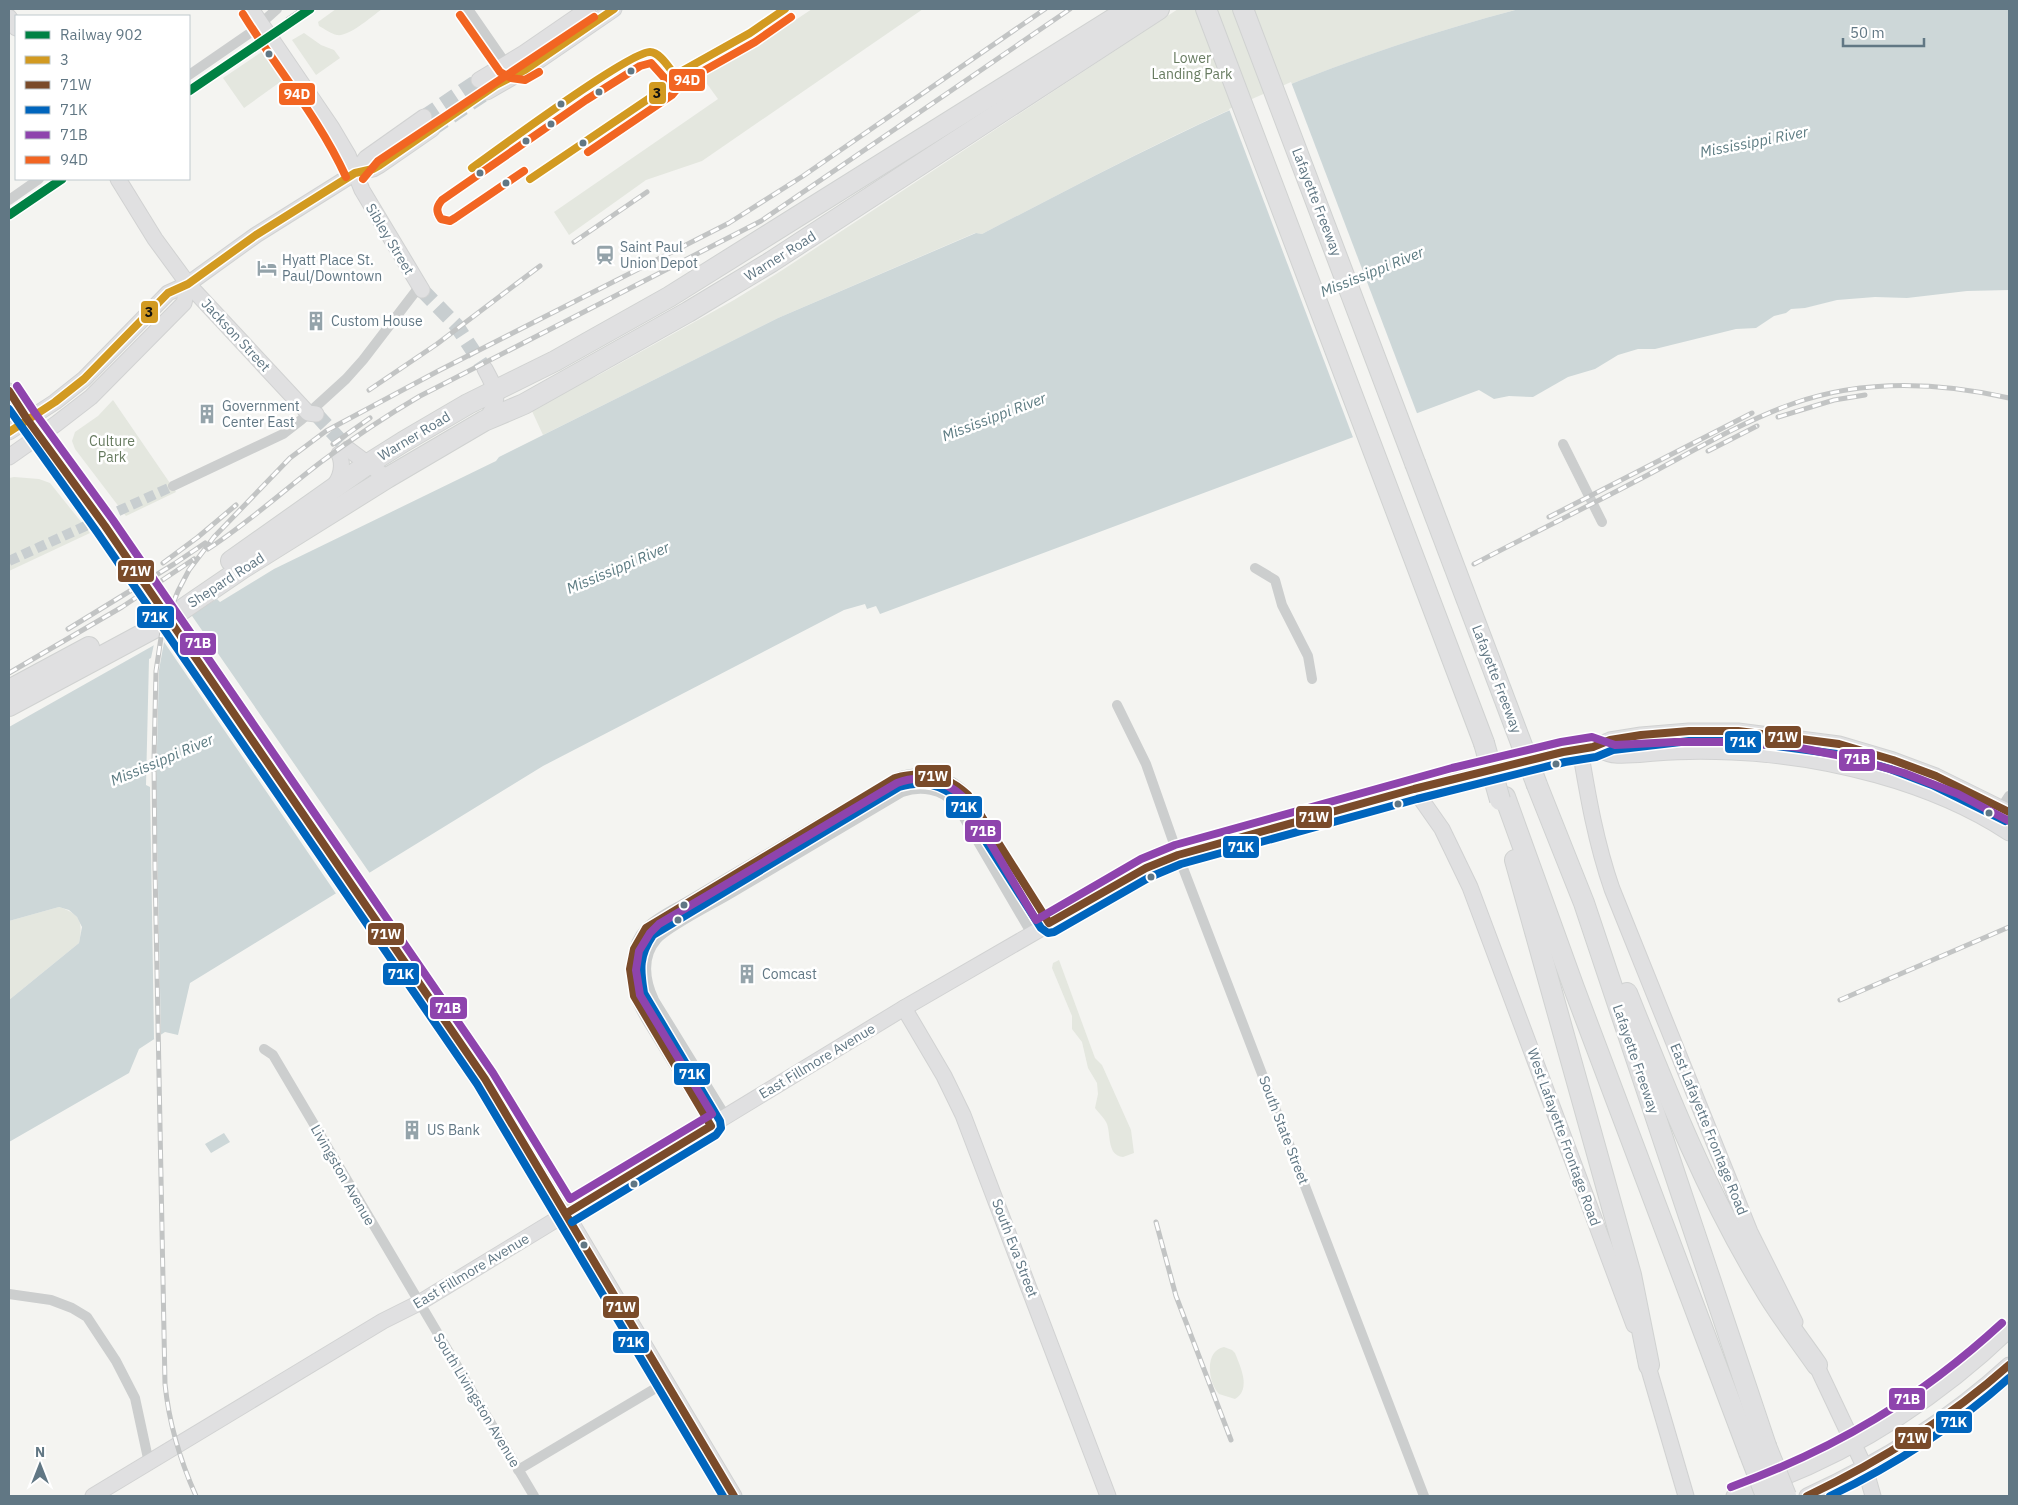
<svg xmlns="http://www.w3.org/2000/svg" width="2018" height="1505" font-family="'IBM Plex Sans',sans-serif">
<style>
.green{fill:#e4e7df}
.water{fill:#cdd7d8}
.pier{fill:#f4f4f1}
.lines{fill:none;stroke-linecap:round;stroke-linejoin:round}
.street-tunnel{stroke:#c8ced0;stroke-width:10;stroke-dasharray:10 5;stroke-linecap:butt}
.secondary-tunnel{stroke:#c8ced0;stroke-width:15;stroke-dasharray:15 8;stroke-linecap:butt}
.secondary-casing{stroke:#d1d2d2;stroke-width:17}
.highway-casing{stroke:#d0d2d1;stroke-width:22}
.street{stroke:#cccece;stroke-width:10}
.secondary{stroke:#e0e0e1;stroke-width:15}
.highway{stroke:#e0e0e1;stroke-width:20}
.tram{stroke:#c2c4c4;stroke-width:1}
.rail-casing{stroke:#c2c4c4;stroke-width:5}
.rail{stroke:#fff;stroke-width:3;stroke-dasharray:9;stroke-linecap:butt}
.secondary-bridge-casing{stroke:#d1d2d2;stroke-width:17;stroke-linecap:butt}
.highway-bridge-casing{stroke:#d0d2d1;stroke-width:22;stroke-linecap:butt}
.secondary-bridge{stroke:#e0e0e1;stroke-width:15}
.highway-bridge{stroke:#e0e0e1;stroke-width:20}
.bus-1-casing{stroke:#fff;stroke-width:11}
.bus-2-casing{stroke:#fff;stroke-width:11}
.bus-3-casing{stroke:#fff;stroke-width:11}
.bus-4-casing{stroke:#fff;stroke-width:11}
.bus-5-casing{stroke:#fff;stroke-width:11}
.bus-1{stroke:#d29a21;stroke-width:8}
.bus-2{stroke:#7a4b2a;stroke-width:8}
.bus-3{stroke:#0065bd;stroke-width:8}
.bus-4{stroke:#8e44ad;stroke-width:8}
.bus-5{stroke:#f26522;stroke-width:8}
.rail-1-casing{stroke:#fff;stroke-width:12}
.rail-1{stroke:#008144;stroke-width:9}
.bus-dot{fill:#617784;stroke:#fff;stroke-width:2}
.labels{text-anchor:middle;stroke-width:5;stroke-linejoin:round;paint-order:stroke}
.park-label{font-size:14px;fill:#677b60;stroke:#fff}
.street-label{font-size:14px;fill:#617784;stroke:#fff}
.poi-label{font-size:14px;fill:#617784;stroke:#fff;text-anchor:start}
.water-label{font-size:15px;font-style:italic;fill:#5c7b82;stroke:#fff}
.line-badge{stroke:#fff;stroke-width:2}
.badge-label{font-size:14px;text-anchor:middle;font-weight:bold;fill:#fff}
.pale-badge-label{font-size:14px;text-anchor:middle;font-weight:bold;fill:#111}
</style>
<rect width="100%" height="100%" fill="#f4f4f1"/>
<g class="green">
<path d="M336,9H382C372,16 349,37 337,35C331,34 325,29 319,26L318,22Z"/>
<polygon points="812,9 923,9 702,161 646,180 569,235 554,212 718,99 702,77 788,19 791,23"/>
<path d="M1178,9H1519C1401,40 1284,82 1174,136C1110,167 1046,201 982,234L975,233L778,318L543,435L531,409L562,390L597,376L734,300L784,269Z"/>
<polygon points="304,33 321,45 334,50 340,58 316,75 292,40"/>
<polygon points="263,51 283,80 244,108 223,78"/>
<polygon points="113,400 176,492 126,516 75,449 72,441 75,432 98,416"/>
<polygon points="14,477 39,479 50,483 90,533 9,571 9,478"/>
<polygon points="1712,739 1755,740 1757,744 1712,744 1710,742"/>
<polygon points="1675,740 1677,743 1675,745 1634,746 1634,745"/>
<path d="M1785,744C1845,753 1905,767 1959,796L1958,797L1784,749L1782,746Z"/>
<path d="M59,907C81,914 83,923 79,943L9,1000V921Z"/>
<path d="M1059,960L1095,1058L1102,1065L1131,1130L1134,1153L1123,1157C1107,1155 1111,1136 1107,1124C1105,1119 1099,1113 1095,1108L1098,1094L1097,1083L1088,1068L1082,1042L1072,1029V1016L1052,968L1053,963Z"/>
<path d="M1224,1347L1232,1350L1235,1353C1240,1366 1252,1389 1235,1399L1219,1394C1208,1382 1204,1351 1224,1347Z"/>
</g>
<g class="water">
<path d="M1519,9H2009V290L1967,291L1907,298L1875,297L1837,300L1805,308L1791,309L1786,313L1774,316L1756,328L1736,329L1655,349H1638L1618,355L1595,369L1568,377L1533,397L1509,396L1494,399L1479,390L880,614L876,606L867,609L865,604L844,610L543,766L190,983L178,1035L165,1032L139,1049L129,1073L9,1142V1000L79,943L82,927L77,917L69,910L59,907L9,921V727L188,626L183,619L217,599L220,602L274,569L496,461L499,457L778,318L976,233L982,234C1046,201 1110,167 1175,136C1284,82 1401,40 1519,9Z"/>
<polygon points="224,1133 230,1142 211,1153 205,1144"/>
</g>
<g class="pier">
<polygon points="1291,82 1418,416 1354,440 1229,109"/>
<polygon points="190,613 371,875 337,895 164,642 159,670 156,786 161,1038 154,1039 150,787 146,785 149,659 151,658 154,644 185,626 181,621"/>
</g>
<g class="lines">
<polyline class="street-tunnel" points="9,561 173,486"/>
<g class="secondary-tunnel">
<polyline points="424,117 479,80"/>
<polyline points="432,129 487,92"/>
<polyline points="422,290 456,325 485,369"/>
<polyline points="316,414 348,449"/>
</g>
<defs>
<g id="secondary">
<polyline points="251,9 332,128 348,155 362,190 422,290"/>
<polyline points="9,17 16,28"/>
<polyline points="479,80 524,53 588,9"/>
<polyline points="487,92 525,70 614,9"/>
<polyline points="355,173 366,158 424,117"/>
<polyline points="118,179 155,239 188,284 308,413 316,414"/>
<polyline points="9,391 27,419 105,526"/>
<path d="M484,421C502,401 497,391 485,369"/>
<polyline points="9,432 55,402 84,379 168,293 188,284 256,235 355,173 373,169 380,165 432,129"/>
<polyline points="348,449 387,478"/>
<polyline points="9,457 56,424 91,397 184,303 188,284"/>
<path d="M333,487C341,478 344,465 339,454"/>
<path d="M1593,747C1600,750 1608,755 1615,755C1628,756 1643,754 1656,753C1681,751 1707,751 1732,752C1824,756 1932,782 2009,833"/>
<path d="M1580,749C1588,797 1596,843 1612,889L1750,1232L1795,1322"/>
<polyline points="1414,789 1442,829 1470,887 1634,1325"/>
<polyline points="904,1008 944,1076 963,1115 1108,1496"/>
<polyline points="443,1018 498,1099 734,1496"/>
<polyline points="1645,1356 1686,1496"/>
<polyline points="1812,1356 1865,1468 1873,1496"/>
<polyline points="93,1496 383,1321 419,1303 904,1008 1146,868 1178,855 1414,789 1563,752 1593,747 1610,740 1641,735 1689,731 1738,731 1839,744 1893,760 1936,776 2009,812"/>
<path d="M1734,1496C1837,1462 1931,1405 2009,1330"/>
<path d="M1807,1496C1881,1462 1949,1420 2009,1365"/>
</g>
<g id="highway">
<polyline points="1206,9 1484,743"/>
<polyline points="1243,9 1415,463"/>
<polyline points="231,561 368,464 403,442 468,404 555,361 669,297 1129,9"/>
<polyline points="9,690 89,647"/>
<polyline points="9,706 158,626 243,568 387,478 484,421 524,404 688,312 771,262 1159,9"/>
<polyline points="1537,785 1584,903 1766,1446"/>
<polyline points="1505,797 1574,988 1749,1452"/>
<polyline points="1515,860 1631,1275 1649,1365"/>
<path d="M1627,993C1667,1093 1707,1194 1763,1286C1779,1314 1799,1339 1817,1365"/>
</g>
</defs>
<use href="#secondary" class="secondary-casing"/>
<use href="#highway" class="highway-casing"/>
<g class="street">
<polyline points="468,9 506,64 510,67"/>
<polyline points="189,75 250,33 277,9"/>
<polyline points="9,200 39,179"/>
<polyline points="1563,444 1602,522"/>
<polyline points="173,486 283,434 301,420 346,379 363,360 419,287"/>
<polyline points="1255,568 1275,580 1282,605 1308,656 1312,679"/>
<polyline points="1117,705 1146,764 1178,855 1424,1496"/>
<polyline points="1992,822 2009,796"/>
<polyline points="264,1049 273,1055 534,1496"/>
<path d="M726,1117L654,1000C645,981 641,957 657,939C669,926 711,905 728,895C786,861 844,826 902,792C921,785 942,789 956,804L1032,934"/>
<path d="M711,1126C693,1096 675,1067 657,1037C649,1023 638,1009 634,993C628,972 630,945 646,928C657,917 675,909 688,901L895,778C922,768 949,774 968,795L1049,923"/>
<polyline points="9,1294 51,1300 72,1308 87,1317 116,1361 135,1398 149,1463"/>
<polyline points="518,1470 666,1382"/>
</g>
<use href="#secondary" class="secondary"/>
<use href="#highway" class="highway"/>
<polyline class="tram" points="286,18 299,9"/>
<defs>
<g id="rail">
<polyline points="574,242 647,192"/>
<polyline points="369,390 437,344 540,266"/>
<polyline points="1778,417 1834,400 1865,395"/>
<polyline points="333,444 370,418"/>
<polyline points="1708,451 1757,426"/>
<polyline points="1549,517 1752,413"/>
<path d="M208,549C248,523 283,491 321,462C353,438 386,416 420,396L761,221L1070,9"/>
<polyline points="163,563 198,537 236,505"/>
<path d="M1474,564C1529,535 1585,508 1640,479C1690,453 1739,423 1792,404C1862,379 1938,382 2009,398"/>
<polyline points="68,629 174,564 205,543"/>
<polyline points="9,673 122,607 194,559"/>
<polyline points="1840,1000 2009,927"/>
<polyline points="1156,1222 1176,1296 1231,1440"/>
<path d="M196,1496C180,1460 169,1424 165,1384L155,868L154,760L156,671L162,631L178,591L189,570L214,537L264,485L290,458L326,431L440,370L729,223L803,176L1045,9"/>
</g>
</defs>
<use href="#rail" class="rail-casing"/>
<use href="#rail" class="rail"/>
<defs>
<polyline id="secondary-bridge" points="105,526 443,1018"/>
<g id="highway-bridge">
<polyline points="1415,463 1537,785"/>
<polyline points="1484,743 1500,800"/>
<polyline points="1766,1446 1786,1496"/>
<polyline points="1749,1452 1766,1496"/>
</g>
</defs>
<use href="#secondary-bridge" class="secondary-bridge-casing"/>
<use href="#highway-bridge" class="highway-bridge-casing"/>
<use href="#secondary-bridge" class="secondary-bridge"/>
<use href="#highway-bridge" class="highway-bridge"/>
<defs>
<g id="bus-1">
<path d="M472,168C497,150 629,52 650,52C660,52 669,68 675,75"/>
<polyline points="530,179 666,87 675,75 750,33 785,9"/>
<polyline points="9,432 55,402 84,379 168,293 188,284 256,235 355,173 373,169 380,165 496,85 525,70 614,9"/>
</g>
<g id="bus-2">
<polyline points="9,391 27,419 105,526 485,1079 734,1496"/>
<path d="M567,1213L711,1126L634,996L630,969L634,949L646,928L895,778C923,770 947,775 968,795L1049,923L1146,868L1178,855L1414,789L1563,752L1593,747L1610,740L1641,735L1689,731H1738L1839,744L1893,760L1936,776L2009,812"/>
<path d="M1807,1496C1881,1461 1948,1419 2009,1365"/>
</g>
<g id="bus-3">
<polyline points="9,409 97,532 477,1084 723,1496"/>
<path d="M572,1222L716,1135L721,1128L720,1121L644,993C640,969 639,956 653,935L899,787C923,780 942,784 960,801L1041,928L1048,933L1054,932L1150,877L1181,864L1417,799L1565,762L1596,757L1613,750L1689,741H1737L1837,754L1890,769L1932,785L2005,821"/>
<path d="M1830,1496C1895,1465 1955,1426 2009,1378"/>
</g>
<g id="bus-4">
<path d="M17,386L35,413L113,520L493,1073L570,1199L712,1114L640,995L636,970L639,951L650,933L659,924L897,783C921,774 945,780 963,797L1036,920L1141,859L1175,845L1452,768L1561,742L1592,737L1615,745L1675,742H1733L1795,747L1847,757L1904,773L1958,794L2009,821"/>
<path d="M1731,1487C1837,1448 1919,1399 2002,1323"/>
</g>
<g id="bus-5">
<path d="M243,14C277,69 319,118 346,177"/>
<polyline points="460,15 500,72 511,78 525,80 539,72"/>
<polyline points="588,152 672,95 682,83 755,42 791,17"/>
<path d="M524,171L455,218L450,221L441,219C436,212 436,207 442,200L586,100L640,66L651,63L668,82"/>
<polyline points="363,179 378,161 594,17"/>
</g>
</defs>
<use href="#bus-1" class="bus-1-casing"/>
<use href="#bus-2" class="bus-2-casing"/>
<use href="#bus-3" class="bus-3-casing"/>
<use href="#bus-4" class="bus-4-casing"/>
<use href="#bus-5" class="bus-5-casing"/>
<use href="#bus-1" class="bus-1"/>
<use href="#bus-2" class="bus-2"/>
<use href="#bus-3" class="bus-3"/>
<use href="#bus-4" class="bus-4"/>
<use href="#bus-5" class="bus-5"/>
<defs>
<g id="rail-1">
<polyline points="189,91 310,9"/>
<polyline points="9,215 62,179"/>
</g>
</defs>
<use href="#rail-1" class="rail-1-casing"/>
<use href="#rail-1" class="rail-1"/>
</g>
<defs>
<symbol id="station-bare" viewBox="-9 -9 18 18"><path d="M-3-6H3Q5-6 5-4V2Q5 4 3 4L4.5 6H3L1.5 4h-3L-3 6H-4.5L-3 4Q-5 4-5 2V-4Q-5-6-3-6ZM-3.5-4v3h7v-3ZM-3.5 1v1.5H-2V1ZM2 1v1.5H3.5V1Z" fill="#94a3aa" stroke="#fff" stroke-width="2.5" paint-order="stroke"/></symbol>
<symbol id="hotel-bare" viewBox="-9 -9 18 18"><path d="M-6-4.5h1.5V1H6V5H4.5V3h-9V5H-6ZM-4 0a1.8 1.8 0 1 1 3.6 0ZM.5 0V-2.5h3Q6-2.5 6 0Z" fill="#94a3aa" stroke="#fff" stroke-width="2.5" paint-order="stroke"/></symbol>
<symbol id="building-bare" viewBox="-9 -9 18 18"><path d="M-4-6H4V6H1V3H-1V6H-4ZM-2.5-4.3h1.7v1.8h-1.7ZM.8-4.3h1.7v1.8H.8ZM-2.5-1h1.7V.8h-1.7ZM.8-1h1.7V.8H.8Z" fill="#94a3aa" stroke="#fff" stroke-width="2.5" paint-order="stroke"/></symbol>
</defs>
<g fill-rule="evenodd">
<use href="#station-bare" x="591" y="241" width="28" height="28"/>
<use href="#hotel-bare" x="253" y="254" width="28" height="28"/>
<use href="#building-bare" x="302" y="307" width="28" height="28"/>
<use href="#building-bare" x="193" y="400" width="28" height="28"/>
<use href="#building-bare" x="733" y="960" width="28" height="28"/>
<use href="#building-bare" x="398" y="1116" width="28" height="28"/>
</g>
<g class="bus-dot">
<circle cx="269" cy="54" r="4.5"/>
<circle cx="631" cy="71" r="4.5"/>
<circle cx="599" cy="92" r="4.5"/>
<circle cx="561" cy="104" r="4.5"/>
<circle cx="551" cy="124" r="4.5"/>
<circle cx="526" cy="141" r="4.5"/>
<circle cx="583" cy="143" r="4.5"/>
<circle cx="480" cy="173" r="4.5"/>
<circle cx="506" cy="183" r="4.5"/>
<circle cx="1556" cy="764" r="4.5"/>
<circle cx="1398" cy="804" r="4.5"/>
<circle cx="1989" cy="813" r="4.5"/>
<circle cx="1151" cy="877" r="4.5"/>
<circle cx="684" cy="905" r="4.5"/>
<circle cx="678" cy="920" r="4.5"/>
<circle cx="634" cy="1184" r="4.5"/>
<circle cx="584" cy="1245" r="4.5"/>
</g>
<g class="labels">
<g class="park-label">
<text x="1192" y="63">Lower<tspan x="1192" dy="16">Landing Park</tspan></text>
<text x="112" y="446">Culture<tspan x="112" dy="16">Park</tspan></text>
</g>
<g class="street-label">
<text transform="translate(1317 202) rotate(69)" y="5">Lafayette Freeway</text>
<text transform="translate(390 239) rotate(59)" y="5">Sibley Street</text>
<text transform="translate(780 256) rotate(-32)" y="5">Warner Road</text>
<text transform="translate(236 335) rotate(47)" y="5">Jackson Street</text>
<text transform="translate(414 436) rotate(-31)" y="5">Warner Road</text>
<text transform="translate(226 580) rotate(-33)" y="5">Shepard Road</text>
<text transform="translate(1497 679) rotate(69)" y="5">Lafayette Freeway</text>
<text transform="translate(1636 1059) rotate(71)" y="5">Lafayette Freeway</text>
<text transform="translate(817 1061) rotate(-31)" y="5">East Fillmore Avenue</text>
<text transform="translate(1709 1129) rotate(68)" y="5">East Lafayette Frontage Road</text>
<text transform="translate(1284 1130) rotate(69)" y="5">South State Street</text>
<text transform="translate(1564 1137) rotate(70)" y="5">West Lafayette Frontage Road</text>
<text transform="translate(343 1175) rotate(60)" y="5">Livingston Avenue</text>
<text transform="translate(1015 1248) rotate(69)" y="5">South Eva Street</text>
<text transform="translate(471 1271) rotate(-31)" y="5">East Fillmore Avenue</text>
<text transform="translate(477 1400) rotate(59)" y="5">South Livingston Avenue</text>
</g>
<g class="poi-label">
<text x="620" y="252">Saint Paul<tspan x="620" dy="16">Union Depot</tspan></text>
<text x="282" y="265">Hyatt Place St.<tspan x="282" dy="16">Paul/Downtown</tspan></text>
<text x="331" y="326">Custom House</text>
<text x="222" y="411">Government<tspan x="222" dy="16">Center East</tspan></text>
<text x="762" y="979">Comcast</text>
<text x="427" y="1135">US Bank</text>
</g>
<g class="water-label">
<text transform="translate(1754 142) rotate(-11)" y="5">Mississippi River</text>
<text transform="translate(1372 272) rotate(-22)" y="5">Mississippi River</text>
<text transform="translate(994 417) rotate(-21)" y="5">Mississippi River</text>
<text transform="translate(618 568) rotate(-23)" y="5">Mississippi River</text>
<text transform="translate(162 760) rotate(-23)" y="5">Mississippi River</text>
</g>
</g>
<g class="line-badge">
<rect x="668" y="68" width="38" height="24" rx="5" fill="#f26522"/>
<rect x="648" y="81" width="19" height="24" rx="5" fill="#d29a21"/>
<rect x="278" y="82" width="38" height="24" rx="5" fill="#f26522"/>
<rect x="140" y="300" width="19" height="24" rx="5" fill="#d29a21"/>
<rect x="117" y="559" width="38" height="24" rx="5" fill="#7a4b2a"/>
<rect x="136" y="605" width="39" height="24" rx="5" fill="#0065bd"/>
<rect x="179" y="632" width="38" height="24" rx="5" fill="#8e44ad"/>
<rect x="1764" y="725" width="38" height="24" rx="5" fill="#7a4b2a"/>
<rect x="1724" y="730" width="38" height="24" rx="5" fill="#0065bd"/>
<rect x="1838" y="748" width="38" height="24" rx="5" fill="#8e44ad"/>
<rect x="914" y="764" width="38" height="24" rx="5" fill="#7a4b2a"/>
<rect x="945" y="795" width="38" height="24" rx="5" fill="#0065bd"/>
<rect x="1295" y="805" width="38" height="24" rx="5" fill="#7a4b2a"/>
<rect x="964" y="819" width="38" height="24" rx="5" fill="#8e44ad"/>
<rect x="1222" y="835" width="38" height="24" rx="5" fill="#0065bd"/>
<rect x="367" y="922" width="38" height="24" rx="5" fill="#7a4b2a"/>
<rect x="382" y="962" width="38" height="24" rx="5" fill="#0065bd"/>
<rect x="429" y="996" width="39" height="24" rx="5" fill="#8e44ad"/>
<rect x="673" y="1062" width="38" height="24" rx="5" fill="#0065bd"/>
<rect x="602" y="1295" width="38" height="24" rx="5" fill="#7a4b2a"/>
<rect x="612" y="1330" width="38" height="24" rx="5" fill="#0065bd"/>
<rect x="1888" y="1387" width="38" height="24" rx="5" fill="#8e44ad"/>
<rect x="1935" y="1410" width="38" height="24" rx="5" fill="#0065bd"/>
<rect x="1894" y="1426" width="38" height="24" rx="5" fill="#7a4b2a"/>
</g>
<g class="badge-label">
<text x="687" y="85">94D</text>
<text x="297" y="99">94D</text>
<text x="136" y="576">71W</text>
<text x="155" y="622">71K</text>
<text x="198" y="648">71B</text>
<text x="1783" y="742">71W</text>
<text x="1743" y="747">71K</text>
<text x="1857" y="764">71B</text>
<text x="933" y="781">71W</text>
<text x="964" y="812">71K</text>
<text x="1314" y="822">71W</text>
<text x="983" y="836">71B</text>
<text x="1241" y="852">71K</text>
<text x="386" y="939">71W</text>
<text x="401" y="979">71K</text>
<text x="448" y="1013">71B</text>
<text x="692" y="1079">71K</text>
<text x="621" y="1312">71W</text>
<text x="631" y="1347">71K</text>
<text x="1907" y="1404">71B</text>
<text x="1954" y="1427">71K</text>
<text x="1913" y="1443">71W</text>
</g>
<g class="pale-badge-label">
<text x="657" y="98">3</text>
<text x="149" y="317">3</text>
</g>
<rect width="2018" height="1505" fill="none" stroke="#617784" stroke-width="20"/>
<rect x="15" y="15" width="175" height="165" fill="#ffffff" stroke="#c0c9ce"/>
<rect x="25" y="31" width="25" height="8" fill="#008144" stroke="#c0c9ce"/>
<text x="60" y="40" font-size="15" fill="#617784">Railway 902</text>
<rect x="25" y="56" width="25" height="8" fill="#d29a21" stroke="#c0c9ce"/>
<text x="60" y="65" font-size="15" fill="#617784">3</text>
<rect x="25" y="81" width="25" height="8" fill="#7a4b2a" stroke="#c0c9ce"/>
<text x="60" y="90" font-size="15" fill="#617784">71W</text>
<rect x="25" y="106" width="25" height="8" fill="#0065bd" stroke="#c0c9ce"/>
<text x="60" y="115" font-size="15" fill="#617784">71K</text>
<rect x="25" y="131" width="25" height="8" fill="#8e44ad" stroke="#c0c9ce"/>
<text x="60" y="140" font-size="15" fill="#617784">71B</text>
<rect x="25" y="156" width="25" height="8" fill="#f26522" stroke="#c0c9ce"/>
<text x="60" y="165" font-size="15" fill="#617784">94D</text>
<g transform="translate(40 1465)" stroke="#ffffff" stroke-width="4" paint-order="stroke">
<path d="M0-4L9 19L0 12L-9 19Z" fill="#617784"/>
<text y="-8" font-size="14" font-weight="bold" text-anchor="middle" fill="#617784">N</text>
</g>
<path d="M1843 38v8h81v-8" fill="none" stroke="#617784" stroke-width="2.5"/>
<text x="1850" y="38" font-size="15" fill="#617784" stroke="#ffffff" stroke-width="4" paint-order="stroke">50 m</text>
</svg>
